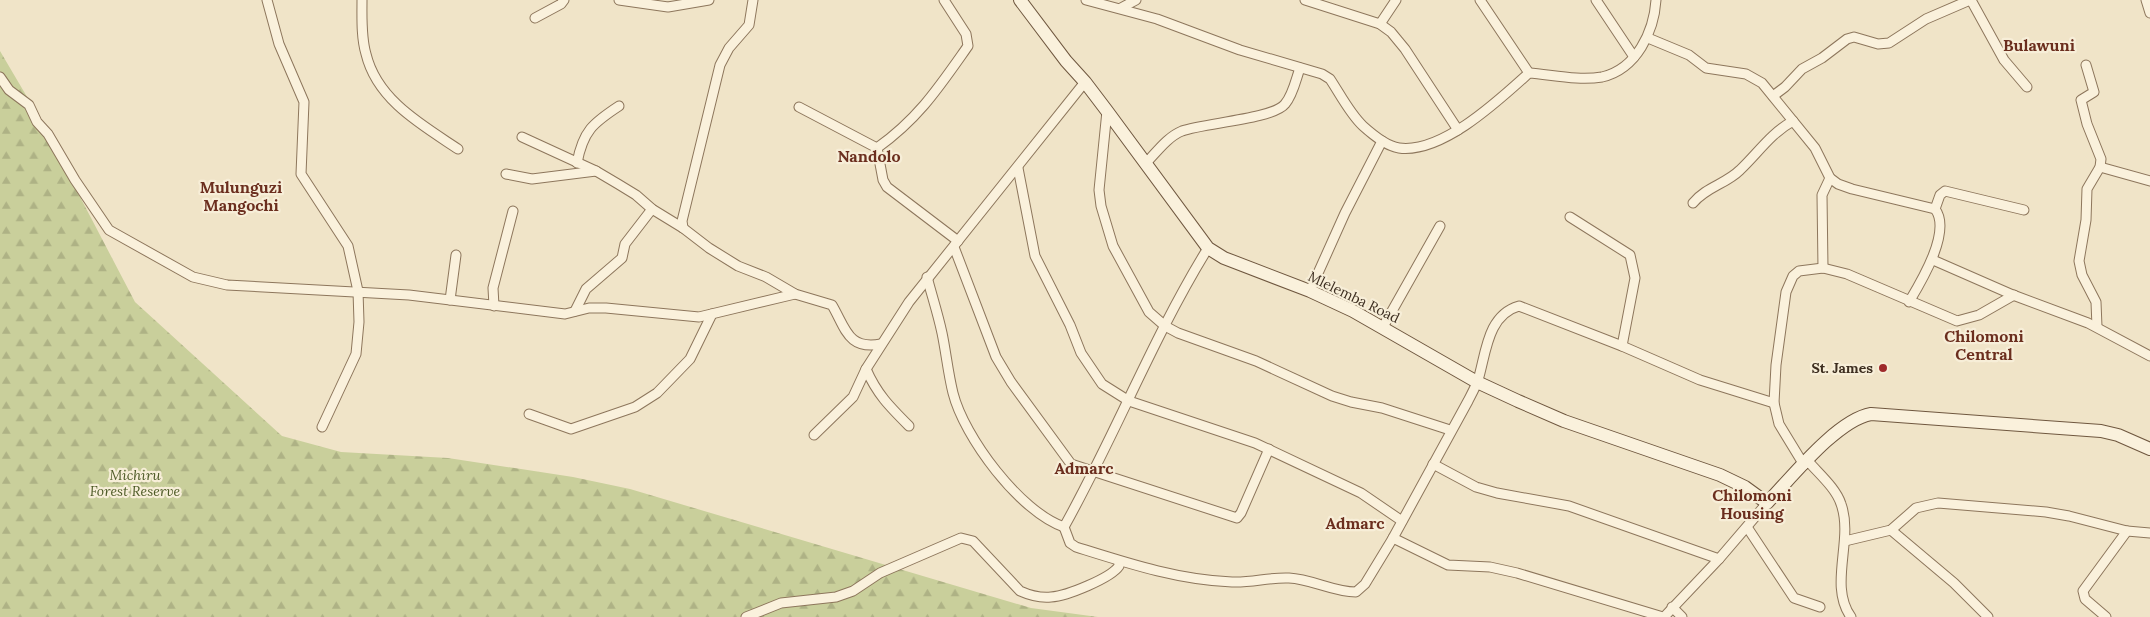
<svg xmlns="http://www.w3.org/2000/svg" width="2150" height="617" font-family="Lora,serif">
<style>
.forest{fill:url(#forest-firs)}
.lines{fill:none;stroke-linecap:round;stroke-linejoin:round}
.street-casing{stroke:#8d765c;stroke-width:11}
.secondary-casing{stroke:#6f573f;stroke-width:14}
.street{stroke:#faf1dc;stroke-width:9}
.secondary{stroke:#faf1dc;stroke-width:12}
.poi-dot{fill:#9e2a2b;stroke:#f7eed8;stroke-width:2}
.labels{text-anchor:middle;stroke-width:4.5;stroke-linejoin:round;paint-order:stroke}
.street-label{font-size:14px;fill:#3d2e20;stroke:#f7eed8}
.poi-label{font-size:14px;font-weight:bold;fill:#3d2e20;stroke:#f7eed8;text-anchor:end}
.park-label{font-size:14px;font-style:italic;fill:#4d5a26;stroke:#f7eed8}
.quarter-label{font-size:16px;font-weight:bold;fill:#6b2e1e;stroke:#f7eed8}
</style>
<defs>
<pattern id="forest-firs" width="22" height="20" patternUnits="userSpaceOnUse" patternTransform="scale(1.25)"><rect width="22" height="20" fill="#c9cf9b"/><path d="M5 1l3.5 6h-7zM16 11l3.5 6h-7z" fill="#aeb285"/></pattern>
</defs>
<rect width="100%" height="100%" fill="#f0e4c8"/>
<polygon class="forest" points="0,51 33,107 135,302 282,436 341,452 448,458 573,477 630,489 1031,608 1098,617 0,617"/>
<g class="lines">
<defs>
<g id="street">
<polyline points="267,0 279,44 304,102 301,174 348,246 358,291 359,322 356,354 322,427"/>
<path d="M362,0C362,17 361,37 366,54C377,100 422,125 458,149"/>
<polyline points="619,0 668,7 709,0"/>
<path d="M1086,0L1157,19L1240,50L1322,74L1330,79C1340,94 1350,114 1363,126C1373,135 1386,146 1399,148C1442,154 1499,100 1529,73C1553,75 1579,81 1602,77C1637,69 1654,31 1656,0"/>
<polyline points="1305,0 1380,24 1391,32 1405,49 1458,130"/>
<polyline points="1480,0 1529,73"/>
<polyline points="1596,0 1634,57"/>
<polyline points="1971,0 2004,60 2027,87"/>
<polyline points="2146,0 2150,13"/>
<polyline points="1121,8 1136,0"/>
<polyline points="535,18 561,4 564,0"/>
<polyline points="1380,24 1396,0"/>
<path d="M1648,38L1689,55L1706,68L1746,74L1762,83L1815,148L1830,178L1838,184L1852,189L1935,209C1952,231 1921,282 1909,302"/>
<polyline points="2086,65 2094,92 2081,100 2087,124 2101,159 2100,167 2087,189 2086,220 2079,261 2082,275 2096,302 2097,327"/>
<polyline points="0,77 9,90 29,105 37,122 48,134 75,180 109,230 193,277 227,285 409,295 565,314 589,308 606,308 699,317 795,294"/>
<polyline points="1773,96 1785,87 1802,69 1822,58 1847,39 1854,37 1878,44 1889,43 1926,19 1970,0"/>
<polyline points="799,107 877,148 883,180 887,187 958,241"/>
<polyline points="1107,111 1099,190 1101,206 1113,246 1149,312 1165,326 1178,333 1256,361 1332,396 1351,402 1382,408 1450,430"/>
<path d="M522,137L596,171L618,184L636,195L652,209L683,228L709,248L738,266L766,277L795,294L832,305C846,329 848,350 881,344"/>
<path d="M877,148C919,118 939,87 968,46L966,34L944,0"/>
<path d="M577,163C583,131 593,123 619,106"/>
<path d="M1145,164C1156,153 1167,137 1182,131C1204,123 1273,119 1285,104C1293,95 1296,79 1300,68"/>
<polyline points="2100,167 2150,181"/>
<polyline points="1018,168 1035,256 1070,325 1081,353 1102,384 1129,401 1255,443 1361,493 1402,521"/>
<polyline points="506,174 532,179 596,171"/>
<path d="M1693,203C1706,187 1726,184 1740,170C1758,153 1771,133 1793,121"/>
<polyline points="1935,209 1940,195 1945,191 2024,210"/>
<polyline points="1570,217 1630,255 1635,278 1622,346"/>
<polyline points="683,228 682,221 720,65 729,48 749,25 753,0"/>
<polyline points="954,247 996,357 1011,382 1071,464 1237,518 1241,513 1269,449"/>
<path d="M1208,248C1153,337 1115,436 1064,527L1070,543L1076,547C1127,563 1178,580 1232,582C1251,583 1270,577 1289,578C1312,579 1333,592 1356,592L1365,584L1393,538L1468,401C1471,395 1475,388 1478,380C1486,354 1487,315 1519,306L1622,346L1700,380L1774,403"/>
<polyline points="1933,260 2013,295 2088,323 2150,356"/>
<polyline points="1823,268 1822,195 1830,178"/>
<path d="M927,277C932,296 938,314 942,333C946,352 948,373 953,393C964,437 1020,512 1064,527"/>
<polyline points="1310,291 1345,213 1382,141"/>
<polyline points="450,300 456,255"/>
<polyline points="494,306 493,288 513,211"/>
<polyline points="575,311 586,289 622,258 625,244 652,209"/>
<polyline points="1383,327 1440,226"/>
<path d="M866,369C877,394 889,406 909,426"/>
<polyline points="529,414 571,429 635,407 657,393 690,359 712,314"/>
<polyline points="814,435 853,397 866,369 909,302 1085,82"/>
<path d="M1808,461C1818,473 1836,488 1841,504C1854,540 1828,585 1851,617"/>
<polyline points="1433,464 1476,487 1497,493 1569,506 1719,559"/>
<polyline points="1804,465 1779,424 1774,403 1776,365 1786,292 1793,276 1799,271 1823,268 1847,274 1957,321 1979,315 2014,295"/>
<polyline points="1747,527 1794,598 1820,607"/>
<polyline points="1891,530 1954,583 1988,617"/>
<polyline points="1393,538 1448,565 1490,567 1517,573 1663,617"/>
<polyline points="1845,541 1891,530 1916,508 1938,503 2046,512 2069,516 2127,531 2150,533"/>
<polyline points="1672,607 1682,617"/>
<path d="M746,617L781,603L836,597L853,591L880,573L961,538L973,541L1020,591C1029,595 1041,598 1051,597C1067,596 1111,578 1119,566V562"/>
<polyline points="1664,617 1719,559 1767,503"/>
<polyline points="2106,617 2085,599 2083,591 2127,531"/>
</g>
<path id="secondary" d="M1020,0L1066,61L1085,82L1107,111L1208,248L1224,258L1310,291L1353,311L1477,382L1518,401L1564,421L1720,475L1745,487L1767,503C1792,477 1837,420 1871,414L2101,431L2118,435L2150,449"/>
</defs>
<use href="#street" class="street-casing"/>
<use href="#secondary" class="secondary-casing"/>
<use href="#street" class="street"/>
<use href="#secondary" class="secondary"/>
</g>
<circle class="poi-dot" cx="1883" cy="368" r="5"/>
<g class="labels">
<g class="street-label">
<text transform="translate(1354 297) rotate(26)" y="5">Mlelemba Road</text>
</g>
<g class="poi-label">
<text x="1873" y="373">St. James</text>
</g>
<g class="park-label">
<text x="135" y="480">Michiru<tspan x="135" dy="16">Forest Reserve</tspan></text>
</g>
<g class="quarter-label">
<text x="2039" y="51">Bulawuni</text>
<text x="869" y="162">Nandolo</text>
<text x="241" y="193">Mulunguzi<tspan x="241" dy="18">Mangochi</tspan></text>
<text x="1984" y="342">Chilomoni<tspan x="1984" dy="18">Central</tspan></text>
<text x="1084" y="474">Admarc</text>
<text x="1752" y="501">Chilomoni<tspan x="1752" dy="18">Housing</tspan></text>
<text x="1355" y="529">Admarc</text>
</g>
</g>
</svg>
